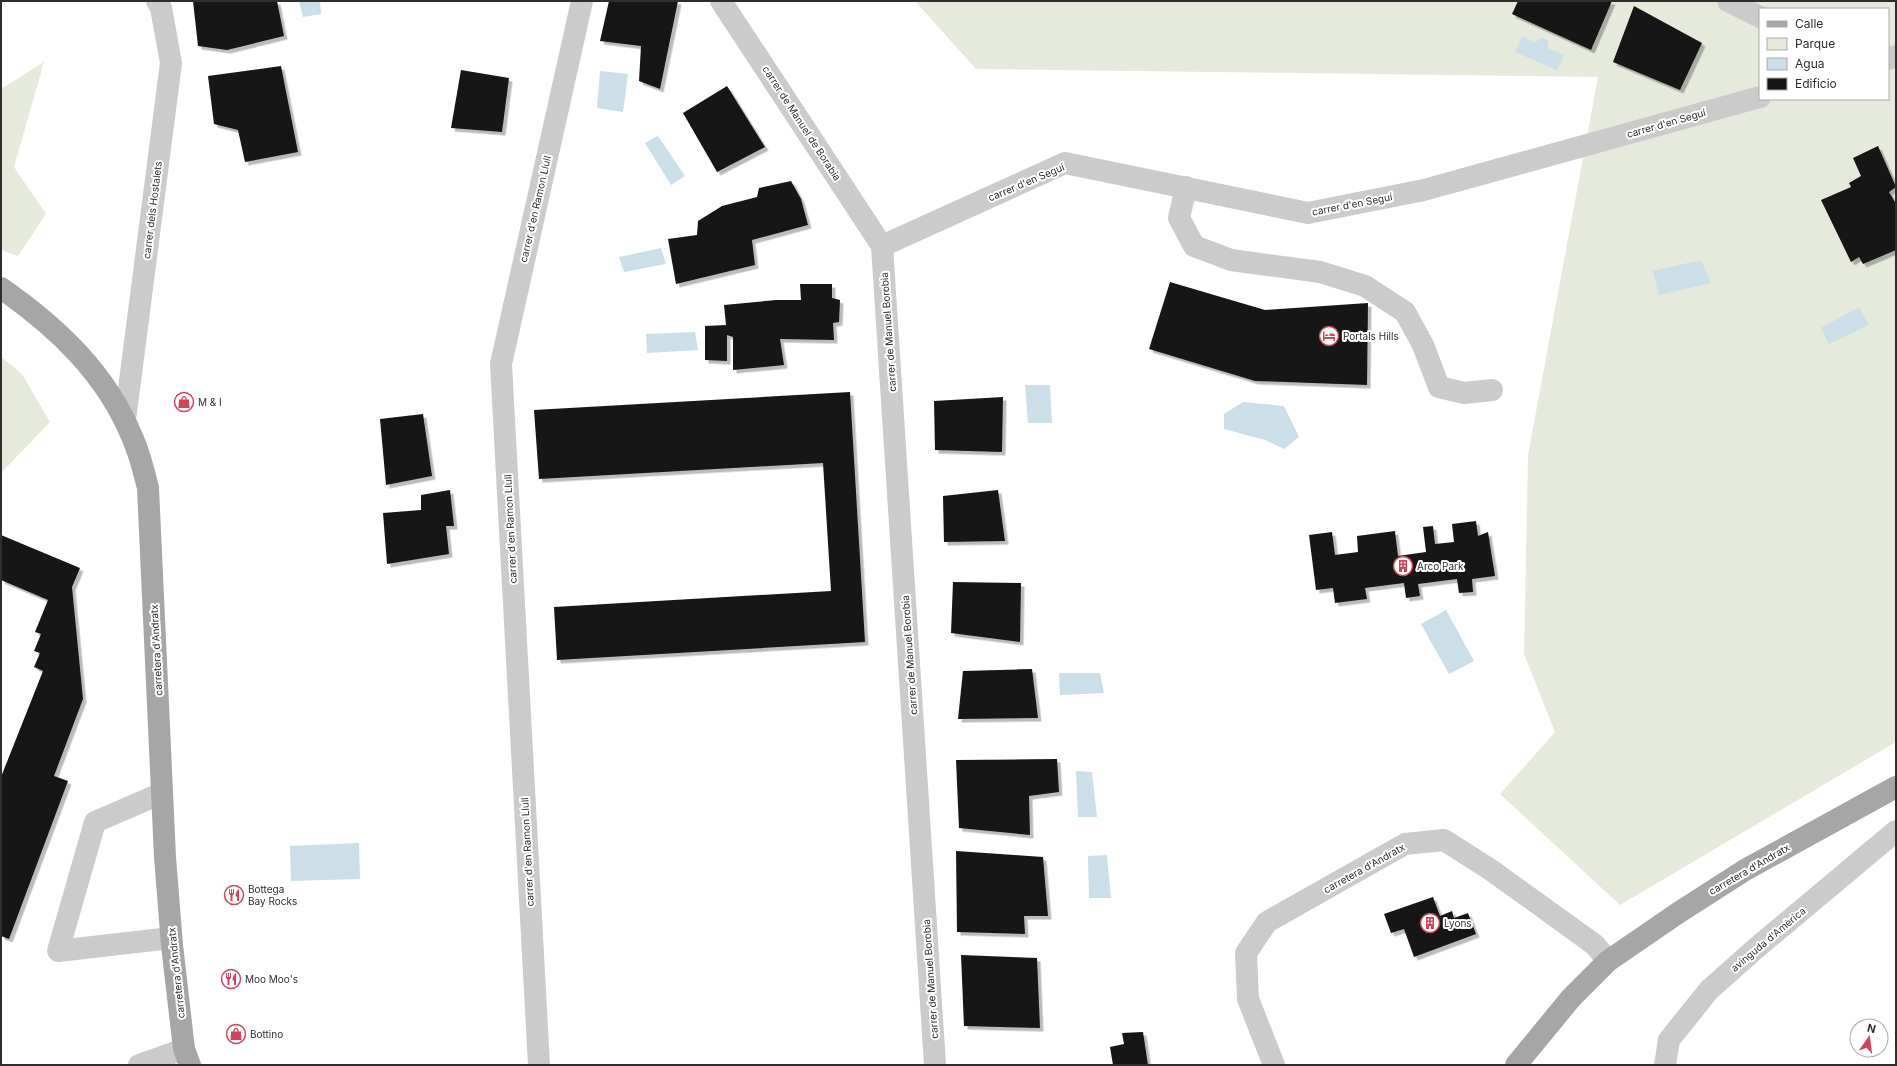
<svg xmlns="http://www.w3.org/2000/svg" width="1897" height="1066" font-family="Inter,sans-serif">
<style>
.green{fill:#e5eadd;fill-rule:evenodd}
.water{fill:#ccdee7}
.building{fill:#151515;filter:url(#shadow)}
.lines{fill:none;stroke-linecap:round;stroke-linejoin:round}
.minor{stroke:#cbcbcb;stroke-width:22}
.major{stroke:#a6a6a6;stroke-width:22}
.labels{text-anchor:middle;stroke-width:4;stroke-linejoin:round;paint-order:stroke}
.street-label{font-size:10px;fill:#2e2e2e;stroke:#fff}
.poi-label{font-size:10px;fill:#2e2e2e;stroke:#fff;text-anchor:start}
</style>
<defs>
<filter id="shadow"><feDropShadow dx="3.5" dy="3.5" stdDeviation="0" flood-color="#0004"/></filter>
</defs>
<rect width="100%" height="100%" fill="#fff"/>
<g class="green">
<path d="M915,1H1896V742L1620,905L1500,794L1555,732L1524,654L1528,455L1598,77L976,69ZM1760,9H1888V99H1760Z"/>
<polygon points="44,62 14,167 46,214 18,256 1,250 1,89"/>
<polygon points="1,357 22,374 50,422 1,473"/>
</g>
<g class="water">
<polygon points="299,1 320,1 321,14 303,17"/>
<polygon points="1522,36 1536,43 1538,39 1543,38 1548,41 1548,48 1564,55 1557,70 1515,52"/>
<polygon points="600,71 628,74 623,112 597,108"/>
<polygon points="658,136 685,176 671,185 645,143"/>
<polygon points="661,248 666,264 624,272 619,257"/>
<polygon points="1701,260 1711,283 1659,295 1653,271"/>
<polygon points="1859,307 1869,325 1829,344 1821,328"/>
<polygon points="695,332 698,350 647,353 646,334"/>
<polygon points="1025,385 1050,385 1052,423 1028,423"/>
<polygon points="1243,402 1284,406 1299,437 1284,449 1265,440 1224,429 1224,414"/>
<polygon points="1446,610 1474,661 1449,674 1421,624"/>
<polygon points="1059,673 1100,673 1104,693 1060,695"/>
<polygon points="1076,771 1092,772 1097,817 1078,817"/>
<polygon points="359,843 360,879 291,881 290,846"/>
<polygon points="1107,855 1111,898 1089,898 1088,856"/>
</g>
<g class="building">
<polygon points="193,1 277,1 284,36 227,50 198,46"/>
<polygon points="609,1 678,1 660,89 639,81 641,46 600,41"/>
<polygon points="1518,1 1612,1 1591,50 1512,14"/>
<polygon points="1634,6 1702,43 1680,90 1613,62"/>
<polygon points="281,66 298,152 245,162 238,130 214,124 208,76"/>
<polygon points="461,70 509,78 502,132 451,128"/>
<polygon points="727,86 765,147 717,172 683,113"/>
<polygon points="1878,146 1896,187 1889,192 1896,204 1896,250 1863,264 1859,257 1851,262 1821,200 1851,187 1849,183 1861,176 1853,158"/>
<polygon points="791,181 801,199 808,225 752,240 755,265 676,284 668,239 697,235 698,221 722,206 757,197 759,188"/>
<polygon points="1170,282 1265,310 1368,303 1367,385 1255,381 1149,349"/>
<polygon points="800,284 832,284 832,298 840,300 839,322 833,323 834,340 780,339 784,365 733,370 733,337 727,335 727,361 705,360 705,326 726,325 724,305 776,300 801,300"/>
<polygon points="850,392 865,642 557,660 554,607 831,591 823,463 539,479 534,410"/>
<polygon points="1003,397 1002,452 935,450 934,401"/>
<polygon points="423,414 432,476 386,485 380,419"/>
<polygon points="450,490 454,526 446,526 449,554 387,564 383,513 421,510 421,495"/>
<polygon points="998,490 1005,541 944,542 943,496"/>
<polygon points="1476,521 1478,536 1488,532 1495,576 1472,579 1473,592 1459,593 1457,579 1418,584 1420,596 1406,598 1404,583 1365,588 1367,599 1335,603 1333,588 1316,590 1309,535 1332,532 1335,555 1358,552 1357,536 1395,531 1398,556 1426,552 1423,527 1433,526 1435,544 1454,542 1452,524"/>
<polygon points="1,535 80,568 72,587 83,699 54,776 68,781 9,939 1,936 1,777 43,671 34,667 40,653 34,651 41,634 35,632 48,600 1,580"/>
<polygon points="953,582 1021,583 1020,642 951,633"/>
<polygon points="1032,669 1038,718 958,719 963,671"/>
<polygon points="1057,759 1059,792 1029,796 1030,835 959,828 956,760"/>
<polygon points="956,851 1043,857 1048,916 1024,916 1025,934 957,932"/>
<polygon points="1433,897 1440,916 1452,911 1454,918 1468,913 1476,934 1414,957 1404,929 1391,933 1384,914"/>
<polygon points="961,955 1037,958 1040,1028 964,1026"/>
<polygon points="1143,1032 1148,1065 1113,1065 1110,1047 1124,1044 1122,1033"/>
</g>
<g class="lines">
<g class="minor">
<polyline points="721,1 882,246 935,1065"/>
<polyline points="1728,1 1760,17"/>
<polyline points="1888,59 1896,56"/>
<polyline points="1186,187 1179,218 1194,246 1231,260 1320,272 1365,286 1405,312 1423,345 1439,387 1464,393 1492,390"/>
<polyline points="882,246 1065,163 1308,213 1424,190 1760,97"/>
<polyline points="125,420 171,63 161,8 157,1"/>
<polyline points="162,793 95,822 58,951 171,938"/>
<polyline points="139,1065 184,1049"/>
<polyline points="539,1065 501,364 582,1"/>
<polyline points="1274,1065 1248,999 1246,953 1267,922 1405,844 1444,840 1491,870 1595,945 1608,961"/>
<polyline points="1665,1065 1669,1040 1709,990 1754,950 1896,831"/>
</g>
<g class="major">
<path d="M1,288C57,327 107,374 133,439C140,455 144,472 148,488L165,857L172,945L184,1049L190,1065"/>
<polyline points="1516,1065 1571,998 1608,961 1678,913 1745,870 1896,787"/>
</g>
</g>
<defs>
<symbol id="hotel-ring" viewBox="-11 -11 22 22"><circle r="9.5" fill="#fff" stroke="#d04559" stroke-width="1.5"/><path d="M-6-4.5h1.5V1H6V5H4.5V3h-9V5H-6ZM-4 0a1.8 1.8 0 1 1 3.6 0ZM.5 0V-2.5h3Q6-2.5 6 0Z" fill="#d04559"/></symbol>
<symbol id="shop-ring" viewBox="-11 -11 22 22"><circle r="9.5" fill="#fff" stroke="#d04559" stroke-width="1.5"/><path d="M-5-2.5h2.3a2.7 3.5 0 0 1 5.4 0H5L5.5 6h-11ZM-1.5-2.5h3a1.5 2.3 0 0 0-3 0Z" fill="#d04559"/></symbol>
<symbol id="building-ring" viewBox="-11 -11 22 22"><circle r="9.5" fill="#fff" stroke="#d04559" stroke-width="1.5"/><path d="M-4-6H4V6H1V3H-1V6H-4ZM-2.5-4.3h1.7v1.8h-1.7ZM.8-4.3h1.7v1.8H.8ZM-2.5-1h1.7V.8h-1.7ZM.8-1h1.7V.8H.8Z" fill="#d04559"/></symbol>
<symbol id="restaurant-ring" viewBox="-11 -11 22 22"><circle r="9.5" fill="#fff" stroke="#d04559" stroke-width="1.5"/><path d="M-5-6h1v4h1v-4h1v4h1v-4h1v5L-1.5 .5V6h-2V.5L-5-1ZM5-6V6H3V1.5H1.5Q1.5-4 5-6Z" fill="#d04559"/></symbol>
</defs>
<g fill-rule="evenodd">
<use href="#hotel-ring" x="1318" y="325" width="22" height="22"/>
<use href="#shop-ring" x="173" y="391" width="22" height="22"/>
<use href="#building-ring" x="1392" y="555" width="22" height="22"/>
<use href="#restaurant-ring" x="223" y="884" width="22" height="22"/>
<use href="#building-ring" x="1419" y="912" width="22" height="22"/>
<use href="#restaurant-ring" x="220" y="968" width="22" height="22"/>
<use href="#shop-ring" x="225" y="1023" width="22" height="22"/>
</g>
<g class="labels">
<g class="street-label">
<text transform="translate(802 123) rotate(57)" y="4">carrer de Manuel de Borabia</text>
<text transform="translate(1666 123) rotate(-16)" y="4">carrer d'en Seguí</text>
<text transform="translate(1026 182) rotate(-23)" y="4">carrer d'en Seguí</text>
<text transform="translate(1352 204) rotate(-11)" y="4">carrer d'en Seguí</text>
<text transform="translate(535 209) rotate(-77)" y="4">carrer d'en Ramon Llull</text>
<text transform="translate(152 210) rotate(-83)" y="4">carrer dels Hostalets</text>
<text transform="translate(888 332) rotate(-94)" y="4">carrer de Manuel Borobia</text>
<text transform="translate(510 529) rotate(-93)" y="4">carrer d'en Ramon Llull</text>
<text transform="translate(156 650) rotate(-93)" y="4">carretera d'Andratx</text>
<text transform="translate(909 655) rotate(-94)" y="4">carrer de Manuel Borobia</text>
<text transform="translate(527 852) rotate(-93)" y="4">carrer d'en Ramon Llull</text>
<text transform="translate(1364 868) rotate(-29)" y="4">carretera d'Andratx</text>
<text transform="translate(1749 869) rotate(-30)" y="4">carretera d'Andratx</text>
<text transform="translate(1768 939) rotate(-40)" y="4">avinguda d'Amèrica</text>
<text transform="translate(176 973) rotate(-96)" y="4">carretera d'Andratx</text>
<text transform="translate(930 979) rotate(-94)" y="4">carrer de Manuel Borobia</text>
</g>
<g class="poi-label">
<text x="1343" y="340">Portals Hills</text>
<text x="198" y="406">M &amp; I</text>
<text x="1417" y="570">Arco Park</text>
<text x="248" y="893">Bottega<tspan x="248" dy="12">Bay Rocks</tspan></text>
<text x="1444" y="927">Lyons</text>
<text x="245" y="983">Moo Moo's</text>
<text x="250" y="1038">Bottino</text>
</g>
</g>
<rect width="1897" height="1066" fill="none" stroke="#2e2e2e" stroke-width="4"/>
<rect x="1759" y="8" width="130" height="92" fill="#ffffff" stroke="#ababab"/>
<rect x="1767" y="21" width="20" height="6" fill="#a6a6a6" stroke="#ababab"/>
<text x="1795" y="28" font-size="12" fill="#2e2e2e">Calle</text>
<rect x="1767" y="38" width="20" height="12" fill="#e5eadd" stroke="#ababab"/>
<text x="1795" y="48" font-size="12" fill="#2e2e2e">Parque</text>
<rect x="1767" y="58" width="20" height="12" fill="#ccdee7" stroke="#ababab"/>
<text x="1795" y="68" font-size="12" fill="#2e2e2e">Agua</text>
<rect x="1767" y="78" width="20" height="12" fill="#151515" stroke="#ababab"/>
<text x="1795" y="88" font-size="12" fill="#2e2e2e">Edificio</text>
<g transform="translate(1869 1038) rotate(14)"><circle r="19" fill="#ffffff" stroke="#ababab"/>
<path d="M0-3L7 15L0 10L-7 15Z" fill="#d04559"/>
<text y="-6" font-size="11" font-weight="bold" text-anchor="middle" fill="#2e2e2e">N</text>
</g>
</svg>
